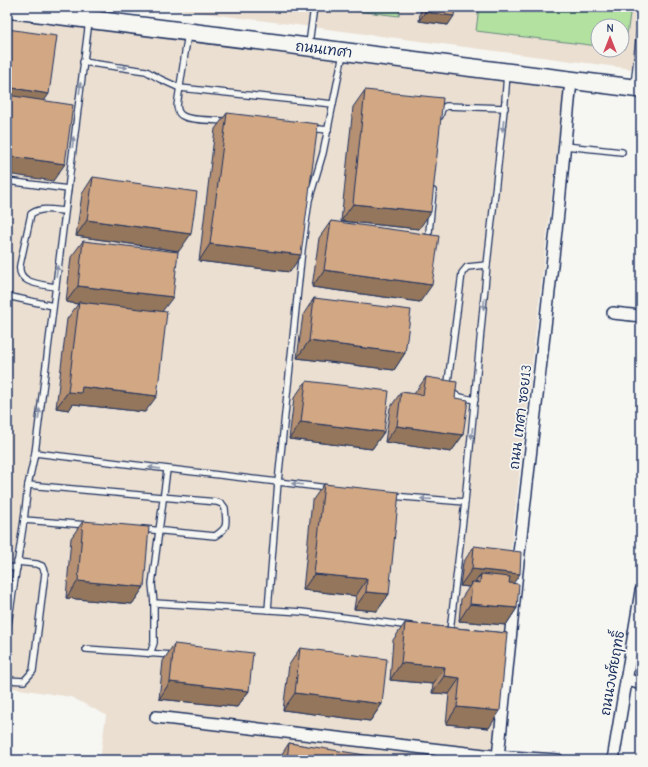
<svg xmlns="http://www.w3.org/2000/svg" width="648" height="767" font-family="'Comic Neue','Playpen Sans Thai',sans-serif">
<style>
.built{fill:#ebdfd1;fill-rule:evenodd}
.green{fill:#b3e1a0;stroke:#67887f}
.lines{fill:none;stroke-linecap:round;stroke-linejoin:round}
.lane-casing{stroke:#1b2f5e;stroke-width:8}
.street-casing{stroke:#1b2f5e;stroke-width:14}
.primary-casing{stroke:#1b2f5e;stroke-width:20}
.lane{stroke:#f6f6f2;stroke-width:5.5}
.street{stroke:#f6f6f2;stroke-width:11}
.primary{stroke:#f6f6f2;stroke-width:17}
.wall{fill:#b59072;stroke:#1b2f5e}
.shaded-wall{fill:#93765c;stroke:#1b2f5e}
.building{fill:#d2a884;stroke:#1b2f5e}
.oneway{fill:#8892a8}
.labels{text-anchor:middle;stroke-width:3.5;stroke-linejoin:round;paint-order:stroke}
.street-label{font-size:14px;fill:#1b2f5e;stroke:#f6f6f2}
</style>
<rect width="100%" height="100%" fill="#f6f6f2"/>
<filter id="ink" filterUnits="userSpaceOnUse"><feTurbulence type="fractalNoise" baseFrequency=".025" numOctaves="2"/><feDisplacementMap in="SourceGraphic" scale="8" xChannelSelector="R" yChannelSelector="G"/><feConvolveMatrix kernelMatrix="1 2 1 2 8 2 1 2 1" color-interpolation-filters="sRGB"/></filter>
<g filter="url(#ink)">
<g class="built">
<path d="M158,7H641V70ZM598,26H622V50H598Z"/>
<polygon points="7,17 564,89 523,441 509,568 506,625 491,760 100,760 106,715 71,697 7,687"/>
</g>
<g class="green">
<polygon points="349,7 400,7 399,16 349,10"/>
<polygon points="479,7 631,7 625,49 622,49 622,26 598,26 598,46 476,31"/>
</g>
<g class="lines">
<defs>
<g id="lane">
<path d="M188,33L177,106C178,110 178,114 183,116C191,121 217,120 228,121"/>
<polyline points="309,44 314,7"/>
<polyline points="83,62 146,71 160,79 180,88 333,104"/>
<polyline points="634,86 641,21"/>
<polyline points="440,116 442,109 446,106 505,108"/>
<polyline points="310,128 328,130"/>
<polyline points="565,146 622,152"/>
<polyline points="7,181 68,189"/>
<polyline points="7,194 9,181"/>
<polyline points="429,232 433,191"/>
<path d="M55,287C41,284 17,284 20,265L31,214C41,207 53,210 64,211"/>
<polyline points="7,296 53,306"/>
<path d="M475,400C461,397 451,398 448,382L462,273L467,267L487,265"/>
<polyline points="35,453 328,488"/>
<polyline points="167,470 152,584 154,603 302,612 411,626"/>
<path d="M28,485L217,502L222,504L225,508C226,524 229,527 215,536L143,529"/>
<polyline points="392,496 465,502"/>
<polyline points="24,520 88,525"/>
<polyline points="7,567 17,568"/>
<polyline points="268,610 278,482 302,250 309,200 323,153 343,54"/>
<polyline points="7,631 24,520 28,485 35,453 89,21"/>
<polyline points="450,631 465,502 487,265 505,101 507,73"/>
<polyline points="86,649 173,655"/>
<polyline points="150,654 154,643 154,603"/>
<polyline points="7,680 24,681 33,671 45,573 42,566 37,564 17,562"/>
<polyline points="438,760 440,751"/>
</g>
<g id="street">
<polyline points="613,313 641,316"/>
<polyline points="626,679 641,684"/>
<polyline points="156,717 493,756 558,760"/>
<polyline points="498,757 518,562 558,213 571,81"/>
<polyline points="613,760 641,591"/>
</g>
<polyline id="primary" points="7,9 641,89"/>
</defs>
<use href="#lane" class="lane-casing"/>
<use href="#street" class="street-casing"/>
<use href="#primary" class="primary-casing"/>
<use href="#lane" class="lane"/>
<use href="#street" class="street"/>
<use href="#primary" class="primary"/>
</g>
<g class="wall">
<polygon points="421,7 455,7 448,25 419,21"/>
<polygon points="365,90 419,229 341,221 353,107"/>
<polygon points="227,113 290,272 199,261 215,129"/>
<polygon points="93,177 179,251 76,236 82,194"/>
<polygon points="331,221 420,302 312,287 319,238"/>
<polygon points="83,241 162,312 145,412 73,404 69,410 56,408 67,319 78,304 66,302 71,257"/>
<polygon points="314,298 405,353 394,370 297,358 303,315"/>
<polygon points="426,377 455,398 463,435 451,452 385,442 390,408 401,392 414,394"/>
<polygon points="306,381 384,432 372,449 289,439 294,398"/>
<polygon points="324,484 389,594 377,611 354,609 356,596 303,590 312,501"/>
<polygon points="83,521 144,587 132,604 66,598 71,538"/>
<polygon points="474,546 513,584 517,608 506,625 459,621 461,599 469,587 460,586 463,563"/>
<polygon points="405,623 507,633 489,728 446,724 449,694 432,693 433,684 390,680 393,640"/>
<polygon points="174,644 249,691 237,707 159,699 163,661"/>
<polygon points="300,648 382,704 370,721 283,710 289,665"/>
<polygon points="289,743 384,760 278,760"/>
</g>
<g class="shaded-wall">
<polygon points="425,12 454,16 448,25 419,21"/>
<polygon points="7,87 49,94 37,111 7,106"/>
<polygon points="7,156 65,164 53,181 7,174"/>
<polygon points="353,204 431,212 419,229 341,221"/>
<polygon points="87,220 191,234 179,251 76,236"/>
<polygon points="210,244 301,255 290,272 199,261"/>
<polygon points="324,270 432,285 420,302 312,287"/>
<polygon points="78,286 173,297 161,313 79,302 78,304 66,302"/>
<polygon points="309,341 405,353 394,370 297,358"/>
<polygon points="82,387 157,396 145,412 73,404 69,410 56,408 68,392"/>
<polygon points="301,422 384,432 372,449 289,439"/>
<polygon points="397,426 463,435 451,452 385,442"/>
<polygon points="472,569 520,574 508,591 480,583 481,574 472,587 472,582 469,587 460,586"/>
<polygon points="314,574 367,579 356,596 303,590"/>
<polygon points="78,581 144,587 132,604 66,598"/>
<polygon points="366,592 389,594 377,611 354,609"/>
<polygon points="470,604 517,608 506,625 459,621"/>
<polygon points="401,663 445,667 433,684 390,680"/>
<polygon points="444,676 460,678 449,694 432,693"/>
<polygon points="170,682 249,691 237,707 159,699"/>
<polygon points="295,693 382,704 370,721 283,710"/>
<polygon points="457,707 500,711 489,728 446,724"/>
</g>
<g class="building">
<polygon points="426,7 455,7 454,16 425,12"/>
<polygon points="7,29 57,36 49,94 7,87"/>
<polygon points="365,90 443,98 431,212 353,204"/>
<polygon points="7,95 73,105 65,164 7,156"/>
<polygon points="227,113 318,124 301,255 210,244"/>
<polygon points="93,177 197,192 191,234 87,220"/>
<polygon points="331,221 439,236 432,285 324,270"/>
<polygon points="83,241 178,252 173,297 78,286"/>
<polygon points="314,298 411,310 405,353 309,341"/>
<polygon points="79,302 167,312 157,396 82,387 81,393 68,392"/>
<polygon points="426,377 457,382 455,398 468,400 463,435 397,426 401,392 423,395"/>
<polygon points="306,381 389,391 384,432 301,422"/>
<polygon points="324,484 399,492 389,594 366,592 367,579 314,574"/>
<polygon points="83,521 149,527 144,587 78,581"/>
<polygon points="474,546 521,552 520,574 472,569"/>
<polygon points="481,574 510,577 509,583 519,584 517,608 470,604 472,582 480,583"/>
<polygon points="405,623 507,633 500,711 457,707 460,678 444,676 445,667 401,663"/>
<polygon points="174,644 253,653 249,691 170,682"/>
<polygon points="300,648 387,659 382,704 295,693"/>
<polygon points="289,743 384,758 384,760 287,760"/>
</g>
<defs><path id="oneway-solid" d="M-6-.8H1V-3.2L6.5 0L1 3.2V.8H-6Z"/></defs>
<g class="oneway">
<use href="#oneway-solid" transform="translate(122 67) rotate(8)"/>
<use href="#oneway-solid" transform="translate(80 88) rotate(-83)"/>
<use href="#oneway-solid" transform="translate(503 126) rotate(96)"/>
<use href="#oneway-solid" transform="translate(73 142) rotate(-84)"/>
<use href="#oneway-solid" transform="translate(57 271) rotate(-83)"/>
<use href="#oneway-solid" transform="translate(484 304) rotate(95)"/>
<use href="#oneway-solid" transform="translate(39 414) rotate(-83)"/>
<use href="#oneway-solid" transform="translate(472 433) rotate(96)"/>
<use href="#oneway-solid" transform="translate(154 468) rotate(-173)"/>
<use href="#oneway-solid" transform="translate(297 484) rotate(-173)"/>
<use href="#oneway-solid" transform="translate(426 499) rotate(-176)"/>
</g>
</g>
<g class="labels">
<g class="street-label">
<text transform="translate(324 49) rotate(7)" y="5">ถนนเทศา</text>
<text transform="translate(520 417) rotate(-83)" y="5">ถนน เทศา ซอย13</text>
<text transform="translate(612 673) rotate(-80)" y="5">ถนนวงศ์ยฤทธิ์</text>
</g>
</g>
<rect width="648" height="767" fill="none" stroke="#f6f6f2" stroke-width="24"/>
<rect x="12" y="12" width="624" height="743" fill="none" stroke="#1b2f5e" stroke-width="1.5" filter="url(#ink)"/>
<g transform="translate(610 38)"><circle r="19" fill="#f6f6f2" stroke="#9ea6b7"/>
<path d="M0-3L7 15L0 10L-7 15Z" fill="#d1495b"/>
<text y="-6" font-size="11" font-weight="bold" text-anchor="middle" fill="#1b2f5e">N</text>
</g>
</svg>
